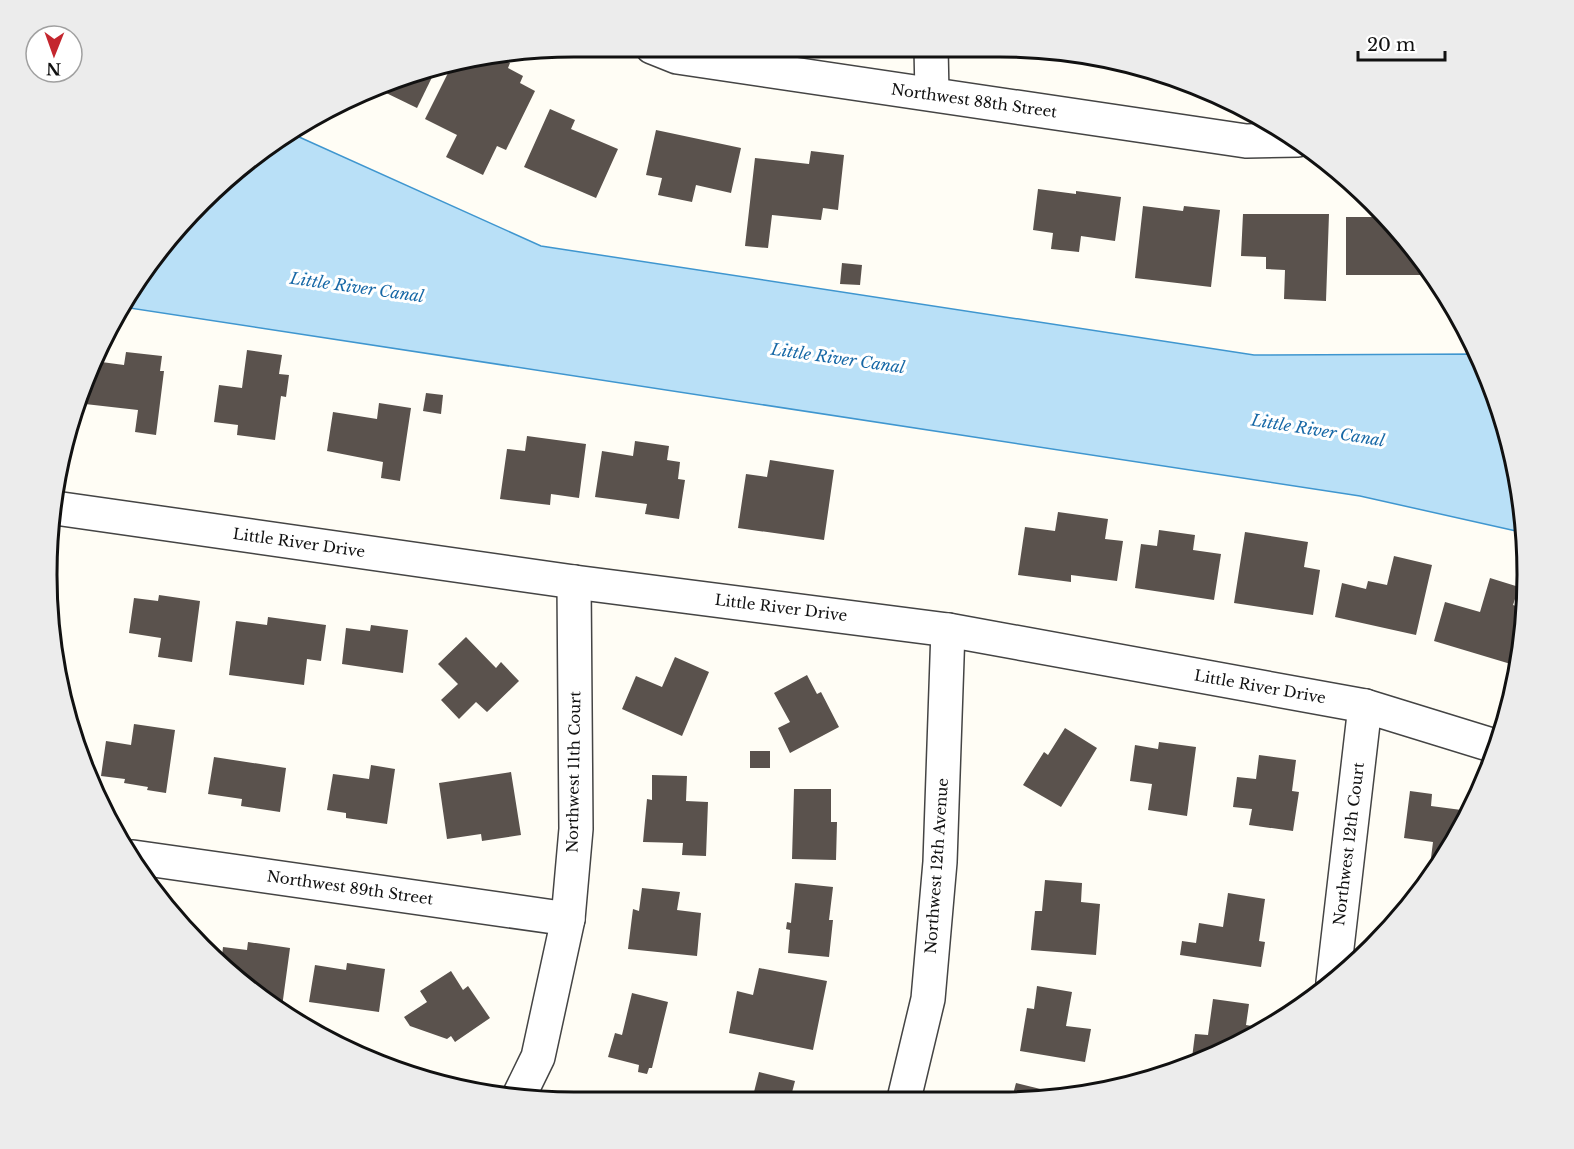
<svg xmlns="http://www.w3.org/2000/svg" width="1574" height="1149" font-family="'Libre Baskerville',serif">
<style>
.water{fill:#b9e0f7;stroke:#3f96cf;stroke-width:1.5}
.building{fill:#5a524d}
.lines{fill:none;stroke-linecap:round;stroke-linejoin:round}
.minor-casing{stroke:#444;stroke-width:36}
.minor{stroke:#fff;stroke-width:33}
.labels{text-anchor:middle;stroke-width:6;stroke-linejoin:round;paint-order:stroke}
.street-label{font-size:15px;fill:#111;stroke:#fff}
.water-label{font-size:16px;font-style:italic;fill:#1768a6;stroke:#fff}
.rim{fill:none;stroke:#111;stroke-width:3}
</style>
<rect width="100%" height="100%" fill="#fffdf5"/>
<polygon class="water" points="288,132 541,246 1254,355 1478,354 1509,438 1525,533 1360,496 123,307 178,226 281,135"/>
<g class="building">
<polygon points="497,57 510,63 508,68 523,76 520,83 535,91 506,150 497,146 483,175 446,157 457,135 425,119 453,63"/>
<polygon points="438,65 417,108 380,90"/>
<polygon points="550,109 575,120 571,129 618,149 596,198 524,167"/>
<polygon points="656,130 741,148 731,193 696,185 692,202 658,195 662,178 646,175"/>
<polygon points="811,151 844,155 838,210 823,208 821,220 772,215 768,248 745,246 755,158 809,164"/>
<polygon points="1038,189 1076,194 1076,191 1121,197 1115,241 1081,236 1079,252 1051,249 1053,233 1033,230"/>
<polygon points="1143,206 1183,211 1184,206 1220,210 1211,287 1135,278"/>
<polygon points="1243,214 1329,214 1326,301 1284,299 1285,270 1266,269 1266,257 1241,256"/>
<polygon points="1346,217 1380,217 1418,253 1428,269 1428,275 1346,275"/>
<polygon points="842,263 862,265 860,285 840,284"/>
<polygon points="247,350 282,355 279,374 289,375 286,397 281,396 275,440 237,435 238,425 214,422 219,385 242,388"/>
<polygon points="126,352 162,356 160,371 164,371 156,435 135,432 138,410 85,404 88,379 94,361 124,365"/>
<polygon points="426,393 443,395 441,414 423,411"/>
<polygon points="379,403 411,408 400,481 381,478 383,462 327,451 333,412 377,419"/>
<polygon points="527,436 586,444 579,498 551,494 550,505 500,499 507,449 525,451"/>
<polygon points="635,441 669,446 667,460 680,462 678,479 685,480 679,519 645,514 647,504 595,497 602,451 633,456"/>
<polygon points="770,460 834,470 824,540 738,528 746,474 767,477"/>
<polygon points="1058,512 1108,519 1105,539 1123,541 1117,581 1071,575 1071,582 1018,575 1025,527 1055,531"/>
<polygon points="1159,530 1195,535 1193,550 1221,554 1214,600 1135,588 1141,544 1157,546"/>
<polygon points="1245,532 1308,542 1304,567 1320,570 1313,615 1234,603"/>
<polygon points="1394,556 1432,565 1416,635 1335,617 1342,583 1366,589 1368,581 1387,585"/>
<polygon points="1490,578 1519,587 1513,605 1524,609 1523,633 1514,665 1434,641 1445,602 1480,612"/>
<polygon points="159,595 200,601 192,662 158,657 161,638 129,633 134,598 158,601"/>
<polygon points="268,617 326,625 321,661 307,659 304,685 229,675 236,621 267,625"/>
<polygon points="371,625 408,630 403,673 342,664 346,628 370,631"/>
<polygon points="466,637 496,668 501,662 519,681 487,712 476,702 459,719 441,700 458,684 438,664"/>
<polygon points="675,657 709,672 682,736 622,709 636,676 662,687"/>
<polygon points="807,675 817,694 821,692 839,727 790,753 778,728 790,722 774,693"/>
<polygon points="134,724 175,730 166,793 147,790 148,787 124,783 125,779 101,776 106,741 131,745"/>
<polygon points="1065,728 1097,748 1061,807 1023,785 1044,752 1048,755"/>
<polygon points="1159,742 1196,747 1187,816 1148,810 1152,784 1130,781 1135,745 1158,749"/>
<rect x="750" y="751" width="20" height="17"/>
<polygon points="1259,755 1296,760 1292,791 1299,792 1293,831 1249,825 1252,809 1233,807 1237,777 1256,779"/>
<polygon points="214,757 286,768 280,812 241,806 242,799 208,794"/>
<polygon points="371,765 395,769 387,824 346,818 346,813 327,810 333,774 369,779"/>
<polygon points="511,772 521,835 482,841 481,834 447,839 439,783"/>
<polygon points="652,775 687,776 686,801 708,802 706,856 682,855 683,843 643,842 647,799 652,800"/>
<polygon points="794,789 831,789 831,822 837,822 836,860 792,859"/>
<polygon points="1410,791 1432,794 1431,806 1469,811 1457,838 1442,859 1431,858 1433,842 1404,838"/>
<polygon points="1045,880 1082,883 1081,902 1100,904 1096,955 1031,950 1035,911 1042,911"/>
<polygon points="795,883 833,887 829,920 833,920 829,957 788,953 790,930 786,929 787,922 791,923"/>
<polygon points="642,888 680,892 677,910 701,913 697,956 628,949 633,909 639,911"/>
<polygon points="1228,893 1265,899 1259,941 1265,942 1261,967 1180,955 1182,941 1196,943 1199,923 1223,927"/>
<polygon points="248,942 290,948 282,1007 227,972 221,965 223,947 247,950"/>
<polygon points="347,963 385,969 379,1012 309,1002 315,965 346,970"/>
<polygon points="759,968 827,981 813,1050 729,1033 737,991 753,995"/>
<polygon points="451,971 463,990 468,986 490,1018 455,1042 451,1036 447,1039 410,1026 404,1017 427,1002 420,991"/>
<polygon points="1037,986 1072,992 1066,1026 1091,1029 1085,1062 1020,1051 1027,1008 1034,1009"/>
<polygon points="632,993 668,1002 652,1068 649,1068 647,1074 638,1072 639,1065 608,1057 615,1033 622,1035"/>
<polygon points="1213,999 1249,1004 1246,1025 1252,1026 1250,1034 1206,1060 1192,1058 1195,1034 1208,1035"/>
<polygon points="759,1072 795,1081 790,1100 752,1100"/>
<polygon points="1016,1083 1073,1097 1012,1098"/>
</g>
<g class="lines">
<defs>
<g id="minor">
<polyline points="652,47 677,57 1246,141 1298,140"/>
<polyline points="931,47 932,94"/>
<polyline points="55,508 574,582 948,630 1365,706 1498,747"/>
<polyline points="133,857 568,919"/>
<polyline points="1333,982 1365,706"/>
<polyline points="518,1098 538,1057 568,919 576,829 574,582"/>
<polyline points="904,1099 928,999 940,862 948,630"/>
</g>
</defs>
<use href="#minor" class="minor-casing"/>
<use href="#minor" class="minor"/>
</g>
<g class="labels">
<g class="street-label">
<text transform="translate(974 101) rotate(8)" y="5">Northwest 88th Street</text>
<text transform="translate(299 543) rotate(8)" y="5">Little River Drive</text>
<text transform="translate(781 608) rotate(7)" y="5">Little River Drive</text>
<text transform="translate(1260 687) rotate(10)" y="5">Little River Drive</text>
<text transform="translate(574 772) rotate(-89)" y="5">Northwest 11th Court</text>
<text transform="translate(1349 844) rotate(-83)" y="5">Northwest 12th Court</text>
<text transform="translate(937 866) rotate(-86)" y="5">Northwest 12th Avenue</text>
<text transform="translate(350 888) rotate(8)" y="5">Northwest 89th Street</text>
</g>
<g class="water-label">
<text transform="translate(357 287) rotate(8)" y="6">Little River Canal</text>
<text transform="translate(838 358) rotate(8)" y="6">Little River Canal</text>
<text transform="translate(1318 430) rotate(9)" y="6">Little River Canal</text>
</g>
</g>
<path d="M0 0H1574V1149H0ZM574 57H1000A517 517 0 0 1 1517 574V575A517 517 0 0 1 1000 1092H574A517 517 0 0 1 57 575V574A517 517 0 0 1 574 57Z" fill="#ececec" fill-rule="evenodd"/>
<path class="rim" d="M574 57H1000A517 517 0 0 1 1517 574V575A517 517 0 0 1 1000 1092H574A517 517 0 0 1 57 575V574A517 517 0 0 1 574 57Z"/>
<g transform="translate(54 54) rotate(181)"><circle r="28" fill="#ffffff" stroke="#a0a0a0" stroke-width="1.5"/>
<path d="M0-4.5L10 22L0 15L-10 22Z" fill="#c4262e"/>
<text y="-9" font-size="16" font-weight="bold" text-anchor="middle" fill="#111111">N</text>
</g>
<path d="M1358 51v9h87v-9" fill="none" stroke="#111111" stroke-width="3"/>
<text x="1367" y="51" font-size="18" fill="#111111" stroke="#ffffff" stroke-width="4.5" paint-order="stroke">20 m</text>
</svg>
